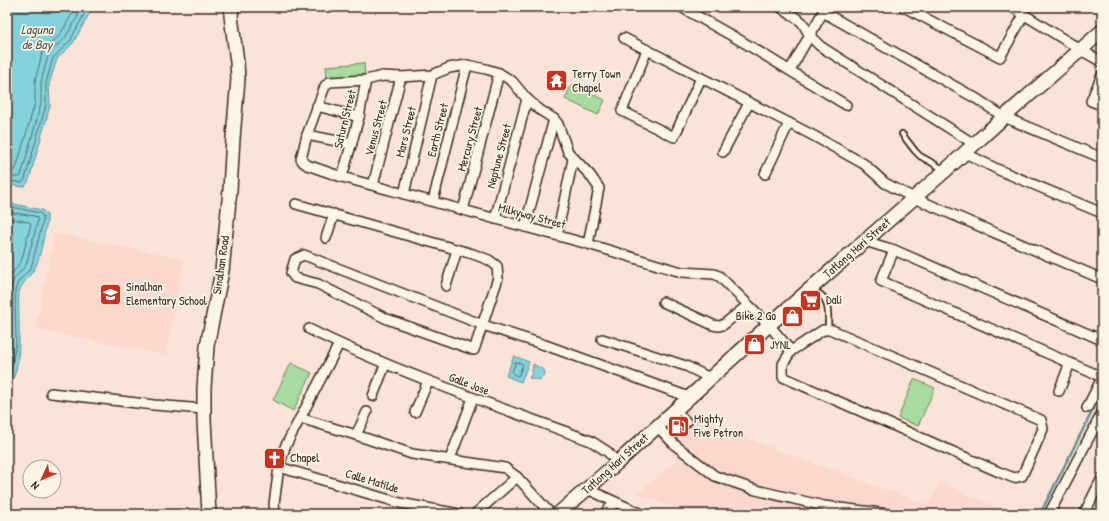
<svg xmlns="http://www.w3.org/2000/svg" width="1109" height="521" font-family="'Patrick Hand',sans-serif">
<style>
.built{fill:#fad8cd}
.green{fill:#a6dc9f;stroke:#70835e}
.water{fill:#82d2dd;stroke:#668f91}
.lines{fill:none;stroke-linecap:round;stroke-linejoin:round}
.shore{stroke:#576d6a;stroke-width:1}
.stream{stroke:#668f91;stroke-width:2.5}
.lane-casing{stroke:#3b2a1e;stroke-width:8}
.street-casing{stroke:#3b2a1e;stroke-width:12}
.secondary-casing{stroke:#3b2a1e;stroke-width:16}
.lane{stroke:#fcf5e5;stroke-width:4.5}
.street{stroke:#fcf5e5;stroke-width:9}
.secondary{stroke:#fcf5e5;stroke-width:13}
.labels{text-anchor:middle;stroke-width:3.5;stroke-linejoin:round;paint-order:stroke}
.poi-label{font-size:12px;fill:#3b2a1e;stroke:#fcf5e5;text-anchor:start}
.street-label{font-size:12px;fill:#3b2a1e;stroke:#fcf5e5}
.water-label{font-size:13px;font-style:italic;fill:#4d544e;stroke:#fcf5e5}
</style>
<rect width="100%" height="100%" fill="#fbe4d7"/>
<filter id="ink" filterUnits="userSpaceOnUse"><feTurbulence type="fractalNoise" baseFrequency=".025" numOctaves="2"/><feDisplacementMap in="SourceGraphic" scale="8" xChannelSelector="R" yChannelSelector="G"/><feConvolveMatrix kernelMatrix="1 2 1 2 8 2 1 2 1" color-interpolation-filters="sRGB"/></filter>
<g filter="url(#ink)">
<g class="built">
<polygon points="55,233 184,259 166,355 35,329"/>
<polygon points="683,407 703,416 702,420 772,448 928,505 940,482 1011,514 689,514 638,493 678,460 667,447 678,438 665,424"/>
</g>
<g class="green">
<polygon points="364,63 365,77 327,80 326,66"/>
<polygon points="572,84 605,100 598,115 565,99"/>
<polygon points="291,363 312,373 293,411 273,400"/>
<polygon points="914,379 935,388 918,426 898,418"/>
</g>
<g class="water">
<path d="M7,7H93L73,43L57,59L49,84L50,106L29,180L26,185L23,187L12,185L9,187V203L42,210L47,215V222C44,234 40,262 33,271C28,279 22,283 19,292C17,314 25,372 7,388Z"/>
<polygon points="514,356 529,362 521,382 506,376"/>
<polygon points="533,364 544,370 545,374 540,380 529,378 532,373"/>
</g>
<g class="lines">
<g class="shore">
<polyline points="7,171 15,170 16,169 35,103 35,81 42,54 49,45 60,35 76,7"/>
<polyline points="7,177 19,177 21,176 41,104 41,82 48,56 53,49 65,38 83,7"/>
<polyline points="7,183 12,181 22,183 25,179 46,105 46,83 53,58 70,41 88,7"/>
<polyline points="7,206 40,213 43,217 43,221 31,268 18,282 15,291 16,343 10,377 7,382"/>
<polyline points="7,212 35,216 37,218 38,220 26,265 14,279 10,290 11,342 7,365"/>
<polyline points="7,218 29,222 31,224 21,262 7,280"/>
<polygon points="516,362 522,364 523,365 518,376 512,373"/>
</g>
<polyline class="stream" points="1040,514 1102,392"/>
<defs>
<g id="lane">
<polyline points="975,7 979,7"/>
<polyline points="902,134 915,151 920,156 945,170"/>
<path d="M812,290C815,292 819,293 821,295C830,302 828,319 828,330"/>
<polyline points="670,439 689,422 678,410"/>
</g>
<g id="street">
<polyline points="681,7 743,42 846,105"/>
<polyline points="780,7 802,22 810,36 820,46 974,144"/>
<polyline points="904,7 1000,57 1024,15"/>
<polyline points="1012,7 1081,50 1102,62"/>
<polyline points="624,38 814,136 864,164 885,183 914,198 1102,279"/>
<polyline points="647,50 622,111 674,137 701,78"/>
<polyline points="790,70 823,12 977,99 1004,117 1102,158"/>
<polyline points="1102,75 1091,101 1102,105"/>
<polyline points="317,106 359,117"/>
<polyline points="307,135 352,144"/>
<polyline points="723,152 749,103"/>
<polyline points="965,153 999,170 1102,213"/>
<polyline points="765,174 789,123"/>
<polyline points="342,177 359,117 366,80"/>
<polyline points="373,185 401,77"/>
<polyline points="404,194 432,75"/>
<polyline points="433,201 467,65"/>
<polyline points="296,204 473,254 489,260 497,266 498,278 474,350 387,319 318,284 295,278 291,273 295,259 304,255 483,325 545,345 689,397"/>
<polyline points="463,210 499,73"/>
<polyline points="495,219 527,99"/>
<polyline points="525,227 554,119"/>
<polyline points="557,235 573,159"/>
<polyline points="326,238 334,214"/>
<polyline points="865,241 894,250 1102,340"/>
<polyline points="588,244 599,188 590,175 568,152 558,124 554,119 540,110 527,99 512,81 499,73 486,69 467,65 449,68 432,75 401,77 383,76 366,80 329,82 325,86 307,135 301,159 303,162 307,165 342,177 588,244 671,269 682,272 714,274 719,276 769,325 791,351"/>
<polyline points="894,250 881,281 1102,377"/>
<polyline points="446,286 457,250"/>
<polyline points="663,302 713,325 719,326 723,325 748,305"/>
<path d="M309,329C348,349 388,365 429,381C483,402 537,421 591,441L608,452L617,463"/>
<polygon points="823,330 832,330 1041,420 1043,429 1022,476 1014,478 999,472 783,377 783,364 791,351"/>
<polyline points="602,339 686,366 710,378"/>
<polyline points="1059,391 1070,363"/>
<polyline points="51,393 154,405 204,409"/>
<polyline points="373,396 385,365"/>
<polyline points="1087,408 1102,378"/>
<polyline points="415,412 428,381"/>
<polyline points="300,418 356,435 412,454 505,468 517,477 551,514"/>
<polyline points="657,426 675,445 715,476 756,490 824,506 888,514"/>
<polyline points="356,435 367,412"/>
<polyline points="450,459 473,398"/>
<polyline points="279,467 400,503 459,514"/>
<polyline points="587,489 642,514"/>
<polyline points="277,514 275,512 274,504 279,467 285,447 339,344"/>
<polyline points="475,514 517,477"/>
<polyline points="604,514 615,502"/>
<polyline points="1049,514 1102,413"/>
<polyline points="1084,514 1102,478"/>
</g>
<g id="secondary">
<polyline points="209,514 204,420 204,388 207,346 222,271 230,190 233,138 238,79 237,62 231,16 232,7"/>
<polyline points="558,514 617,463 769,325 946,170 1004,117 1102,31"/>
</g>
</defs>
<use href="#lane" class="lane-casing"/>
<use href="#street" class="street-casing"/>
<use href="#secondary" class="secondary-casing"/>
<use href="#lane" class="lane"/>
<use href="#street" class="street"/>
<use href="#secondary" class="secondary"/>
</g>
</g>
<defs>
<symbol id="temple-square" viewBox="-11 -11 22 22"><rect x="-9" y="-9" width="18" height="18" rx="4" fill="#c8321e" stroke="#fcf5e5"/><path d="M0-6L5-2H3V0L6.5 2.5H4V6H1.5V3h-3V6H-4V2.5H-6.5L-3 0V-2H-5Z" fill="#fff"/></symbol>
<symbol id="school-square" viewBox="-11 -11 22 22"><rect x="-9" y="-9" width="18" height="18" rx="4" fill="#c8321e" stroke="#fcf5e5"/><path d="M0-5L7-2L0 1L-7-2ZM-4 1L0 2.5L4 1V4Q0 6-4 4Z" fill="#fff"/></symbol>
<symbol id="supermarket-square" viewBox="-11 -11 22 22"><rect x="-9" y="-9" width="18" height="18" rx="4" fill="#c8321e" stroke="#fcf5e5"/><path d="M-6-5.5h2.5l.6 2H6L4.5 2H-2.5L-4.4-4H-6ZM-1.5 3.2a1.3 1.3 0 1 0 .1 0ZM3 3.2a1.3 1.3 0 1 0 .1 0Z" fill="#fff"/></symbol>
<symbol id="shop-square" viewBox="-11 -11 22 22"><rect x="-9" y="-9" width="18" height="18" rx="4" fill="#c8321e" stroke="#fcf5e5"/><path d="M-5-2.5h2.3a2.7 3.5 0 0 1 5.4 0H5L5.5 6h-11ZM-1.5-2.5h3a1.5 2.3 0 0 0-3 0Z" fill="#fff"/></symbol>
<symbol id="fuel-square" viewBox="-11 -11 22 22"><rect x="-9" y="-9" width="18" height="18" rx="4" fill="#c8321e" stroke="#fcf5e5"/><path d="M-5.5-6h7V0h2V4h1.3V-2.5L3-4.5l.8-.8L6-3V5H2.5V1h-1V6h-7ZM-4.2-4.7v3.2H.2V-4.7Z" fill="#fff"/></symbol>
<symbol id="church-square" viewBox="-11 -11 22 22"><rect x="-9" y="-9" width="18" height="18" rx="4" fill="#c8321e" stroke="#fcf5e5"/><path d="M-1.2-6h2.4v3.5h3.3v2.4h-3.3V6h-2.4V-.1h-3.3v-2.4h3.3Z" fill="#fff"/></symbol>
</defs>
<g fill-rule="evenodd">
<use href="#temple-square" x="544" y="68" width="25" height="25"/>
<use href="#school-square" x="98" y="282" width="25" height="25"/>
<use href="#supermarket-square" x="798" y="288" width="25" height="25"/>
<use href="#shop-square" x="780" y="304" width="25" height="25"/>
<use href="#shop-square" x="742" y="332" width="25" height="25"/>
<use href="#fuel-square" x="666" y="414" width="25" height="25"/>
<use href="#church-square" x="262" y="446" width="25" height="25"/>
</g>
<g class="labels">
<g class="poi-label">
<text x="572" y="78">Terry Town<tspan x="572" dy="14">Chapel</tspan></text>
<text x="126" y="291">Sinalhan<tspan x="126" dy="14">Elementary School</tspan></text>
<text x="826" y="304">Dali</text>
<text x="776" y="320" text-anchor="end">Bike 2 Go</text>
<text x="770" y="349">JYNL</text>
<text x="694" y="423">Mighty<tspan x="694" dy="14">Five Petron</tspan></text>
<text x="290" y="462">Chapel</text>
</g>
<g class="street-label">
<text transform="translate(345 119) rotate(-76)" y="4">Saturn Street</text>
<text transform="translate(376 128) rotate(-75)" y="4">Venus Street</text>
<text transform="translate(438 130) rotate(-76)" y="4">Earth Street</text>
<text transform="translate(406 132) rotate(-76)" y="4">Mars Street</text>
<text transform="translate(470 139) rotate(-75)" y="4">Mercury Street</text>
<text transform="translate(499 156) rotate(-75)" y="4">Neptune Street</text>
<text transform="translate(532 216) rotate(15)" y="4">Milkyway Street</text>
<text transform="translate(857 248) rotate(-41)" y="4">Tatlong Hari Street</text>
<text transform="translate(221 265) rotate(-82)" y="4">Sinalhan Road</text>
<text transform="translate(469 384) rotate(21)" y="4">Galle Jose</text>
<text transform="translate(615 464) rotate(-42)" y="4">Tatlong Hari Street</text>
<text transform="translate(372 481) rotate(17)" y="4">Calle Matilde</text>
</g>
<g class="water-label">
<text x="37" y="34">Laguna<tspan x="37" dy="15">de Bay</tspan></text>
</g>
</g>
<rect width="1109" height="521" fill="none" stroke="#fcf5e5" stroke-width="24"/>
<rect x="12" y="12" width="1085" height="497" fill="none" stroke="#3b2a1e" stroke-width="1.5" filter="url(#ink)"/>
<g transform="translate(42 479) rotate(226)"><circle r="19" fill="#fcf5e5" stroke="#afa495"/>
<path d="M0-3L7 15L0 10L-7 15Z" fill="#c8321e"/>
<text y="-6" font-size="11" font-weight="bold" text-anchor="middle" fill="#3b2a1e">N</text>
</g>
</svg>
